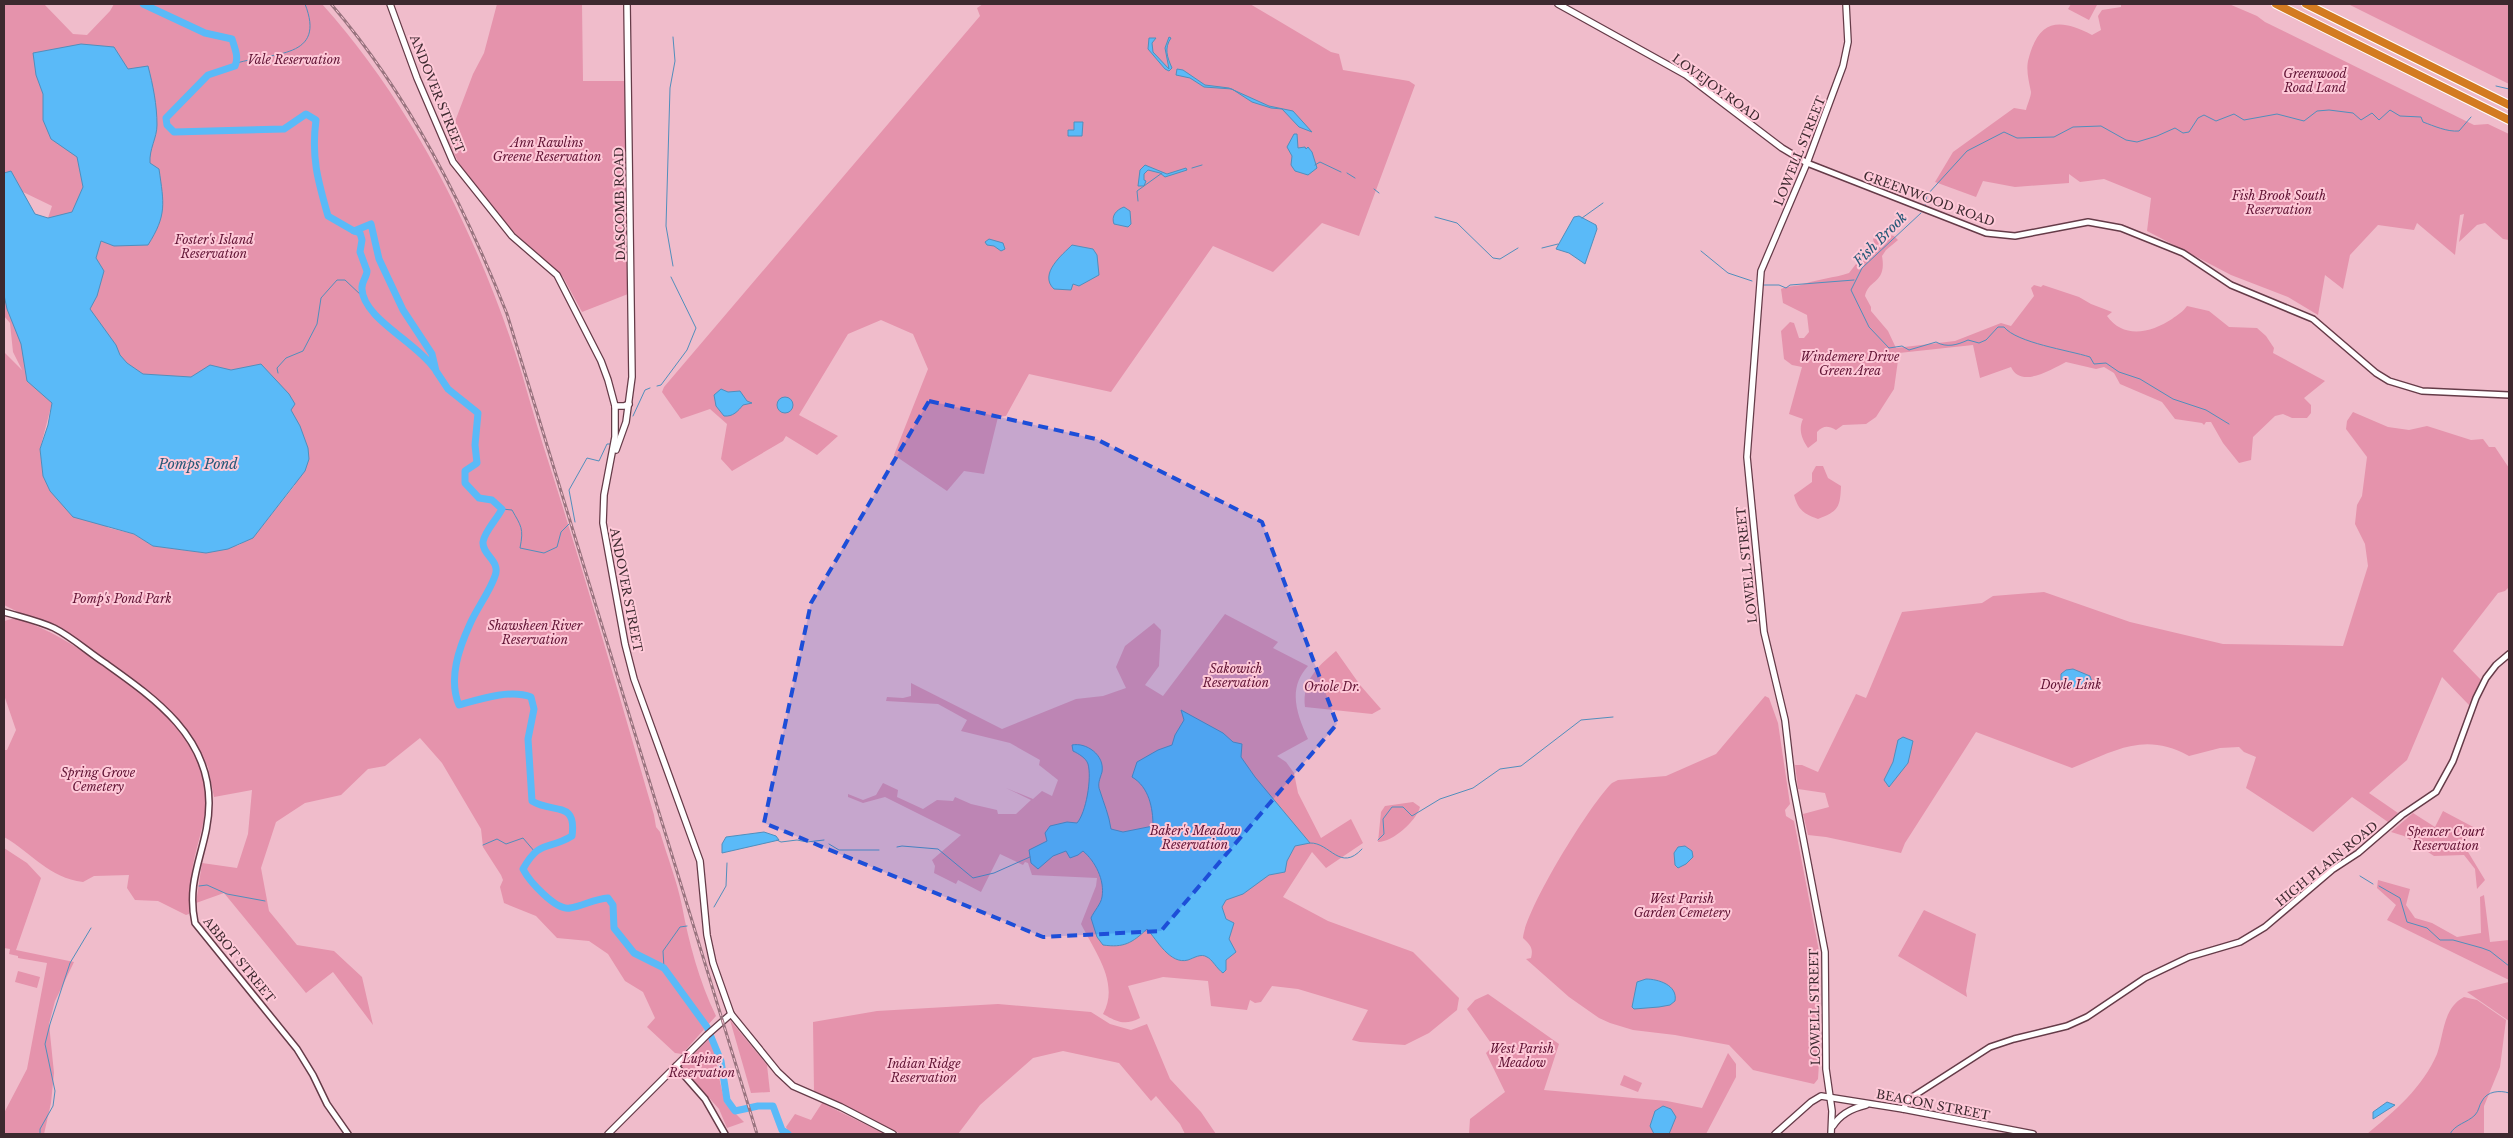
<svg xmlns="http://www.w3.org/2000/svg" width="2513" height="1138" font-family="'Libre Baskerville',serif">
<style>
.green{fill:#e593ac;fill-rule:evenodd}
.water{fill:#5abaf8;stroke:#518ebc}
.lines{fill:none;stroke-linecap:round;stroke-linejoin:round}
.stream{stroke:#518ebc;stroke-width:1}
.river{stroke:#5abaf8;stroke-width:7}
.tertiary-casing{stroke:#653b48;stroke-width:8}
.secondary-casing{stroke:#653b48;stroke-width:8}
.motorway-casing{stroke:#fff;stroke-width:10}
.tertiary{stroke:#fff;stroke-width:5}
.secondary{stroke:#fff;stroke-width:5.5}
.motorway{stroke:#d37b21;stroke-width:8}
.rail-casing{stroke:#99747f;stroke-width:3}
.rail{stroke:#fec9d8;stroke-width:1;stroke-dasharray:4;stroke-linecap:butt}
.marked{fill:#1d4ed8;fill-opacity:0.2;stroke:#1d4ed8;stroke-width:4;stroke-dasharray:10 6;stroke-linejoin:round}
.labels{text-anchor:middle;stroke-width:4;stroke-linejoin:round;paint-order:stroke}
.park-label{font-size:12px;font-style:italic;fill:#611334;stroke:#fec9d8}
.street-label{font-size:12px;fill:#3d292f;stroke:#fec9d8}
.water-label{font-size:14px;font-style:italic;fill:#275979;stroke:#fec9d8}
</style>
<rect width="100%" height="100%" fill="#f0bccb"/>
<g class="green">
<path d="M4,4H44L73,34L87,35L110,11L114,4H322C410,102 473,227 515,352C525,382 533,414 543,445C583,568 618,692 654,815L656,827L660,832C667,856 677,881 682,906C689,943 699,981 716,1016L682,1054L675,1053L647,1027L655,1018L643,992L625,981L608,954L589,941L557,938L536,916L504,903L500,887L503,880L501,875L483,847L481,829L442,763L420,738L385,766L368,769L341,795L305,803L276,822L261,868L269,911L297,945L334,951L362,977L373,1025L333,972L306,993L224,893L196,903L202,863L237,868L248,834L252,790L214,797L208,767L194,740L183,724L142,687L80,643L4,605V352L22,370L13,352L10,323L4,316ZM23,192L52,206L48,218L35,214ZM52,403L295,485L256,534L239,545L206,553L153,546L134,534L109,528L50,491L43,476L40,449Z"/>
<polygon points="497,4 582,4 583,81 625,81 628,294 582,312 563,277 509,228 459,164 448,140 473,74 484,53"/>
<polygon points="983,4 1250,4 1331,52 1339,54 1343,70 1409,81 1415,85 1359,236 1322,223 1273,272 1213,246 1111,392 1029,374 1006,416 998,417 984,474 964,471 947,491 894,455 928,369 913,334 881,320 848,334 799,415 838,436 817,455 786,436 783,441 732,471 721,459 727,424 710,409 681,419 662,392 664,387 980,16 977,8"/>
<polygon points="2071,4 2094,4 2097,5 2089,20 2068,9"/>
<path d="M2121,4H2229L2257,16L2265,22L2474,125L2488,124L2509,134V240L2503,239L2485,223L2477,225L2459,242L2464,214L2460,215L2455,255L2417,223L2414,230L2378,225L2350,255L2343,289L2325,275L2318,315L2288,297L2231,275L2147,231L2151,198L2104,179L2080,182L2069,174V183L2015,187L1983,181L1976,197L1935,182L1953,152L2014,108L2026,110C2027,105 2031,97 2031,92C2029,82 2026,71 2028,61C2038,20 2058,17 2092,35L2101,30L2098,16L2102,10L2121,7Z"/>
<polygon points="2348,4 2509,4 2509,84"/>
<path d="M1879,233L1894,236L1898,240L1886,250L1882,256C1887,284 1868,279 1865,296L1871,307V311L1888,331L1896,348L1955,341L2001,323L2011,326L2034,296L2031,288L2034,285L2041,287L2043,285L2079,297L2091,304L2112,312L2107,316C2123,339 2151,333 2172,319C2177,315 2183,312 2187,306L2209,311L2229,327L2257,328L2266,336L2274,348L2273,353L2325,381L2304,398L2311,405V413L2307,418H2292L2283,414L2275,416L2253,437L2251,460L2239,463L2223,443L2211,422H2206L2204,425L2202,423L2175,419L2162,402L2120,384L2114,373L2104,367L2096,369L2066,362C2052,369 2021,389 2011,367L1980,378L1973,345L1899,353L1894,389L1876,417L1866,424L1843,425L1836,430C1828,426 1824,425 1817,432V441L1808,448C1802,439 1798,430 1803,419L1789,414L1802,367L1792,365L1784,359L1781,331L1790,322L1794,323L1799,338H1804L1809,332L1807,315L1783,303L1781,289C1789,285 1796,287 1804,284C1818,279 1834,278 1849,273L1856,264L1868,257L1876,249L1873,239Z"/>
<path d="M2353,412L2388,427L2409,430L2427,426L2471,440L2483,439L2489,447H2495L2509,468V587L2505,591L2498,593L2453,651L2481,680L2469,705L2442,677L2407,760L2369,793L2398,813L2388,822L2352,797L2313,832L2246,788L2256,757L2244,752L2239,747L2220,748L2189,756C2144,731 2115,751 2072,768L1976,732L1905,843L1901,853L1826,837L1808,835L1803,814L1829,807L1825,793L1798,789L1795,765H1802L1818,772L1856,694L1866,698L1902,612L1982,603L1993,596L2044,592L2130,622L2223,644L2343,646L2368,566L2365,544L2355,524L2357,505L2362,496L2367,457L2346,429L2347,421Z"/>
<path d="M1816,466H1823L1828,478L1841,486C1840,507 1839,511 1818,519C1804,514 1798,510 1794,495L1812,482V473Z"/>
<path d="M1225,614L1278,642L1273,648L1308,666C1287,689 1297,714 1308,739L1277,756L1286,762L1294,773L1298,793L1321,838L1351,819L1363,843L1326,868L1312,852L1283,897L1328,921L1413,952L1459,998L1457,1010L1429,1033L1405,1045L1360,1042L1352,1040L1368,1010L1298,989L1272,986L1261,1002L1255,1003L1250,1000L1247,1010L1211,1006L1208,981L1163,977L1128,986L1140,1018C1125,1026 1117,1022 1103,1014C1120,983 1095,952 1081,924L1096,886L1097,878L1032,875L1028,863L1025,862L1023,865L1000,854L981,892L958,880L956,884L934,873L935,866L932,860L961,835L885,797L863,803L848,797V794L863,800L876,795L883,783L898,790L897,797L923,809L937,800L953,801L955,797L971,804L997,810L998,814H1016L1031,800L1006,788L1033,799L1042,791L1052,796L1058,780L1039,765L1040,760L1010,743L961,731L967,720L938,704L886,701L887,697L903,698L911,696V683L1002,729L1076,699L1103,696L1126,688L1116,667L1125,646L1154,623L1161,630L1159,666L1145,685L1163,696Z"/>
<path d="M15,618C50,629 77,647 107,668C152,700 201,735 206,795C207,819 197,842 193,865C190,882 191,898 189,914L186,915L158,901L135,900L127,888L129,875L94,876L83,882C49,878 32,853 4,837V750H7L16,730L4,695V621Z"/>
<path d="M1336,651L1360,685L1381,709L1372,714L1305,707C1302,681 1317,667 1336,651Z"/>
<path d="M1765,696L1769,698L1778,723L1790,804L1785,810L1786,816L1794,821L1819,951L1820,1048L1818,1079L1814,1084L1753,1070L1729,1045L1675,1035L1633,1030L1610,1023L1599,1018L1569,997L1526,959L1531,958C1534,947 1529,944 1523,938C1525,910 1590,804 1612,783L1618,780L1666,776L1716,754Z"/>
<path d="M1413,802L1420,807C1416,821 1393,842 1378,842L1381,812L1385,806Z"/>
<polygon points="2443,811 2477,829 2462,842 2485,880 2477,889 2475,869 2464,855 2434,856 2404,836 2391,832 2413,813 2435,827"/>
<polygon points="4,848 27,863 41,878 16,950 74,962 55,1001 49,1024 54,1073 51,1103 44,1134 4,1134 4,1113 27,1069 47,963 18,958 18,956 9,954 10,949 4,948"/>
<polygon points="2378,880 2410,889 2406,905 2415,918 2432,923 2457,937 2481,933 2480,897 2484,895 2490,942 2509,940 2509,980 2387,920 2396,905 2377,888"/>
<polygon points="1924,910 1976,934 1966,991 1967,997 1898,956"/>
<polygon points="18,971 40,977 37,988 15,982"/>
<polygon points="2509,982 2509,1021 2467,992"/>
<polygon points="1488,994 1559,1044 1544,1090 1667,1101 1702,1108 1728,1053 1736,1064 1736,1077 1706,1134 1469,1134 1470,1119 1505,1092 1486,1053 1493,1046 1467,1009 1475,1000"/>
<path d="M2464,997L2477,1000L2506,1020L2500,1067L2484,1106V1134H2367C2394,1112 2423,1087 2437,1054C2444,1034 2443,1008 2464,997Z"/>
<polygon points="998,1004 1091,1012 1110,1024 1131,1030 1147,1024 1170,1079 1201,1112 1216,1134 1185,1134 1180,1124 1156,1096 1151,1101 1119,1063 1063,1051 1033,1058 980,1105 958,1134 901,1134 814,1092 813,1022 877,1011"/>
<polygon points="730,1020 767,1065 770,1092 751,1093"/>
<polygon points="713,1035 718,1073 725,1103 744,1122 727,1128 719,1109 681,1066"/>
<polygon points="1624,1075 1642,1083 1638,1092 1620,1085"/>
<polygon points="822,1103 885,1134 793,1134 788,1132 786,1127 795,1114 811,1120"/>
</g>
<g class="water">
<path d="M1169,37L1171,38C1164,48 1167,57 1172,68L1169,71L1165,69L1148,49L1149,38H1156L1152,43L1153,52L1169,69L1165,48Z"/>
<path d="M81,44L114,47L128,69L148,66C153,85 157,105 157,125C157,138 149,149 150,163L159,169C164,204 167,215 148,245L114,246L101,241L96,258L104,271L97,296L90,309L116,345L120,355L127,363L143,374L191,377L210,365L231,370L261,364L289,394L295,404L291,410L300,426L308,448L309,459L305,471L253,538L228,549L206,553L153,546L134,534L73,517L50,491L43,476L40,449L48,425L52,403L27,381L21,344L7,309L4,295V173L11,171L35,214L48,218L72,212L83,187L77,157L51,139L43,120V94L36,75L33,53Z"/>
<polygon points="1177,69 1183,70 1205,85 1229,88 1269,106 1293,111 1312,132 1299,127 1282,109 1271,108 1252,102 1232,89 1204,87 1190,78 1176,75"/>
<polygon points="1074,122 1083,122 1082,136 1068,136 1068,130 1074,130"/>
<polygon points="1294,134 1297,134 1298,148 1305,147 1306,149 1308,147 1312,152 1317,168 1308,175 1295,171 1291,165 1292,156 1287,147"/>
<polygon points="1145,165 1167,174 1186,168 1187,170 1165,177 1160,173 1148,170 1144,174 1144,180 1146,181 1144,186 1138,186 1140,170"/>
<path d="M1124,207L1130,211L1131,224L1128,227L1114,224C1111,216 1116,210 1124,207Z"/>
<polygon points="1579,216 1596,225 1597,229 1585,264 1569,253 1556,249 1574,217"/>
<polygon points="989,239 1003,243 1005,249 1001,251 994,246 987,245 985,242"/>
<path d="M1072,245L1093,249L1097,255L1099,275L1079,286L1073,284L1071,290L1054,289C1038,274 1063,254 1072,245Z"/>
<path d="M721,389L728,392L740,391L747,401L752,403L743,405C738,411 733,417 724,416L716,406L714,395Z"/>
<circle cx="785" cy="405" r="8"/>
<polygon points="2073,669 2090,676 2092,682 2089,687 2076,690 2061,681 2061,674 2066,670"/>
<path d="M1181,710L1223,733L1233,742L1242,744L1241,757L1255,777L1310,843L1295,846L1287,861L1285,872L1269,875L1243,894L1226,900L1222,907L1226,919L1234,923L1229,939L1236,952L1226,960V970L1223,973C1217,969 1212,959 1207,957C1201,953 1194,958 1188,960C1170,965 1157,940 1147,929C1132,943 1124,948 1103,945L1097,937L1091,918C1094,911 1101,904 1102,897C1105,880 1095,861 1083,851L1078,855L1070,858L1066,851L1053,856L1038,869L1031,863L1029,850L1047,841L1045,833L1050,826L1067,822L1077,823C1086,813 1092,778 1088,764C1086,758 1079,754 1073,751L1072,745C1086,742 1105,755 1102,772C1100,779 1097,784 1100,791C1104,804 1109,815 1111,829L1123,832L1153,826C1153,808 1149,787 1132,777L1137,762L1158,750L1172,745L1175,735L1184,720Z"/>
<polygon points="1903,737 1913,741 1908,763 1889,787 1884,780 1893,762 1898,740"/>
<polygon points="764,832 776,836 779,840 722,853 722,844 726,837"/>
<polygon points="1685,846 1692,851 1693,857 1686,864 1678,868 1675,865 1674,853 1678,847"/>
<path d="M1646,979C1658,979 1678,985 1675,1001L1670,1005L1659,1007L1634,1009L1632,1007L1637,982Z"/>
<polygon points="2387,1102 2395,1105 2373,1119 2373,1112"/>
<polygon points="1663,1106 1671,1109 1676,1117 1669,1134 1654,1134 1650,1126 1655,1111"/>
</g>
<g class="lines">
<g class="stream">
<path d="M237,63C273,52 327,59 305,4"/>
<polyline points="2496,86 2509,89"/>
<polyline points="1315,165 1320,162 1341,172"/>
<polyline points="1192,168 1202,165"/>
<polyline points="1347,173 1355,178"/>
<polyline points="1374,189 1379,193"/>
<polyline points="1138,201 1137,191 1162,173"/>
<path d="M1925,206L1927,195L1967,151L2004,132L2017,138L2054,137L2073,127L2101,126L2126,140L2137,142L2157,136L2175,128L2183,133L2189,132L2198,118L2204,115L2216,121L2234,114L2244,120L2277,114L2304,121L2317,111L2329,110L2353,113L2361,120L2372,113L2379,120L2390,110L2400,116L2421,117L2423,122C2434,126 2447,132 2459,131L2471,117"/>
<path d="M1921,213L1862,268L1851,290L1869,327L1889,348L1902,346L1909,350L1936,342C1947,348 1957,345 1968,340L1979,343L1986,340L1998,327H2004C2017,343 2068,350 2090,357L2094,364L2106,363L2119,372L2140,379L2173,399L2206,410L2229,424"/>
<polyline points="1435,217 1457,223 1493,258 1500,259 1518,248"/>
<polyline points="1582,218 1603,203"/>
<polyline points="1542,248 1558,244"/>
<polyline points="1701,251 1728,273 1752,281"/>
<polyline points="673,266 666,226 670,88 675,61 673,37"/>
<polyline points="1763,285 1779,285 1786,288 1790,285 1854,280"/>
<polyline points="278,373 277,368 286,358 303,351 317,324 321,298 337,280 345,280 362,296"/>
<polyline points="657,386 661,385 687,350 696,328 671,277"/>
<polyline points="633,416 645,390 650,388"/>
<path d="M502,509L512,510C521,526 524,528 520,548L544,553L557,547L561,532L569,524"/>
<polyline points="575,522 569,490 587,458 599,461 607,444 611,444"/>
<polyline points="777,840 781,842 797,840 807,842 824,840"/>
<polyline points="1378,840 1384,834 1383,819 1392,807 1403,807 1412,816 1440,799 1473,788 1500,769 1521,766 1581,720 1613,717"/>
<path d="M1310,843C1330,842 1340,873 1362,849"/>
<polyline points="829,844 839,850 879,850"/>
<polyline points="483,845 497,839 506,844 523,838 535,852"/>
<polyline points="897,847 902,846 938,849 973,878 994,873 1030,857"/>
<polyline points="2360,876 2373,884"/>
<polyline points="199,886 207,885 227,894 265,901"/>
<polyline points="2379,886 2400,898 2407,922 2427,928 2440,940 2453,940 2482,948 2490,951 2509,966"/>
<polyline points="714,907 726,886 727,863"/>
<polyline points="664,968 663,951 680,927 687,926"/>
<polyline points="40,1134 40,1129 53,1106 55,1091 45,1044 50,1024 70,963 91,928"/>
<path d="M2450,1134C2455,1124 2467,1123 2475,1115C2479,1111 2479,1105 2482,1101C2487,1091 2500,1090 2509,1093"/>
</g>
<g class="river">
<path d="M143,4L205,33L232,39C235,49 239,57 235,66L208,75L166,118L167,125L174,132L284,129L306,114L316,120C311,157 318,181 328,216L354,231L371,224L379,259L403,310L432,354L436,371L448,389L478,413L475,445L477,463L465,471V483L479,498L492,500L502,509C497,519 484,532 483,542C482,555 501,561 495,576C489,593 477,608 470,624C459,648 448,679 459,705C480,699 510,689 531,697L534,709L528,739L532,801C553,814 577,800 572,836C547,851 540,839 523,869C529,881 556,911 570,908C583,906 594,899 608,898L613,905L614,928L634,953L664,968L707,1027L721,1061L727,1100L735,1111L758,1106H773L782,1130L788,1134"/>
<path d="M354,231L360,233L362,240L360,252L367,271C367,277 361,282 362,289C363,318 416,342 434,368"/>
</g>
<defs>
<g id="tertiary">
<polyline points="1807,163 1986,233 2015,236 2088,222 2121,228 2183,253 2231,285 2313,319 2376,373 2389,381 2422,391 2509,395"/>
<path d="M4,612C21,617 39,621 54,628C72,637 88,652 105,663C154,698 209,736 209,803C209,847 185,876 195,923L297,1049L313,1075L327,1104L348,1134"/>
<polyline points="676,1066 705,1099 725,1134"/>
<polyline points="1903,1109 1909,1099 1990,1047 2014,1039 2067,1026 2087,1017 2145,978 2189,957 2240,942 2265,927 2332,870 2358,853 2402,815 2436,792 2453,761 2476,698 2486,678 2496,665 2509,654"/>
</g>
<g id="secondary">
<polyline points="390,4 417,78 453,162 512,236 557,275 601,361 608,380 615,406 615,437 604,495 603,523 625,644 634,679 700,861 707,935 713,963 731,1014 778,1072 793,1086 841,1107 893,1134"/>
<polyline points="1558,4 1686,75 1782,148 1807,163"/>
<polyline points="615,406 624,406 629,404"/>
<polyline points="616,450 626,422 632,377 627,4"/>
<path d="M1833,1126C1841,1113 1853,1108 1866,1105"/>
<polyline points="608,1134 707,1035 731,1014"/>
<polyline points="1775,1134 1811,1102 1821,1096 1903,1109 2033,1134"/>
<polyline points="1831,1134 1832,1111 1826,1069 1825,952 1792,780 1785,720 1764,632 1747,457 1761,271 1807,163 1843,66 1848,42 1846,4"/>
</g>
<g id="motorway">
<polyline points="2276,4 2509,120"/>
<polyline points="2306,4 2509,105"/>
</g>
</defs>
<use href="#tertiary" class="tertiary-casing"/>
<use href="#secondary" class="secondary-casing"/>
<use href="#motorway" class="motorway-casing"/>
<use href="#tertiary" class="tertiary"/>
<use href="#secondary" class="secondary"/>
<use href="#motorway" class="motorway"/>
<defs>
<path id="rail" d="M331,4C409,95 463,203 507,314L757,1134"/>
</defs>
<use href="#rail" class="rail-casing"/>
<use href="#rail" class="rail"/>
</g>
<path class="marked" d="M929,401L1096,439L1262,522L1337,724L1161,931L1043,937L764,823L811,603Z"/>
<g class="labels">
<g class="park-label">
<text x="294" y="64">Vale Reservation</text>
<text x="2315" y="78">Greenwood<tspan x="2315" dy="14">Road Land</tspan></text>
<text x="547" y="147">Ann Rawlins<tspan x="547" dy="14">Greene Reservation</tspan></text>
<text x="2279" y="200">Fish Brook South<tspan x="2279" dy="14">Reservation</tspan></text>
<text x="214" y="244">Foster's Island<tspan x="214" dy="14">Reservation</tspan></text>
<text x="1850" y="361">Windemere Drive<tspan x="1850" dy="14">Green Area</tspan></text>
<text x="122" y="603">Pomp's Pond Park</text>
<text x="535" y="630">Shawsheen River<tspan x="535" dy="14">Reservation</tspan></text>
<text x="1236" y="673">Sakowich<tspan x="1236" dy="14">Reservation</tspan></text>
<text x="2071" y="689">Doyle Link</text>
<text x="1332" y="691">Oriole Dr.</text>
<text x="98" y="777">Spring Grove<tspan x="98" dy="14">Cemetery</tspan></text>
<text x="1195" y="835">Baker's Meadow<tspan x="1195" dy="14">Reservation</tspan></text>
<text x="2446" y="836">Spencer Court<tspan x="2446" dy="14">Reservation</tspan></text>
<text x="1682" y="903">West Parish<tspan x="1682" dy="14">Garden Cemetery</tspan></text>
<text x="1522" y="1053">West Parish<tspan x="1522" dy="14">Meadow</tspan></text>
<text x="702" y="1063">Lupine<tspan x="702" dy="14">Reservation</tspan></text>
<text x="924" y="1068">Indian Ridge<tspan x="924" dy="14">Reservation</tspan></text>
</g>
<g class="street-label">
<text transform="translate(1716 88) rotate(36)" y="4">LOVEJOY ROAD</text>
<text transform="translate(437 94) rotate(68)" y="4">ANDOVER STREET</text>
<text transform="translate(1800 151) rotate(-68)" y="4">LOWELL STREET</text>
<text transform="translate(1929 199) rotate(20)" y="4">GREENWOOD ROAD</text>
<text transform="translate(620 204) rotate(-91)" y="4">DASCOMB ROAD</text>
<text transform="translate(1747 565) rotate(-96)" y="4">LOWELL STREET</text>
<text transform="translate(626 590) rotate(79)" y="4">ANDOVER STREET</text>
<text transform="translate(2327 864) rotate(-39)" y="4">HIGH PLAIN ROAD</text>
<text transform="translate(239 960) rotate(51)" y="4">ABBOT STREET</text>
<text transform="translate(1815 1007) rotate(-91)" y="4">LOWELL STREET</text>
<text transform="translate(1933 1105) rotate(11)" y="4">BEACON STREET</text>
</g>
<g class="water-label">
<text transform="translate(1880 239) rotate(-45)" y="5">Fish Brook</text>
<text x="198" y="469">Pomps Pond</text>
</g>
</g>
<rect width="2513" height="1138" fill="none" stroke="#3d292f" stroke-width="10"/>
</svg>
